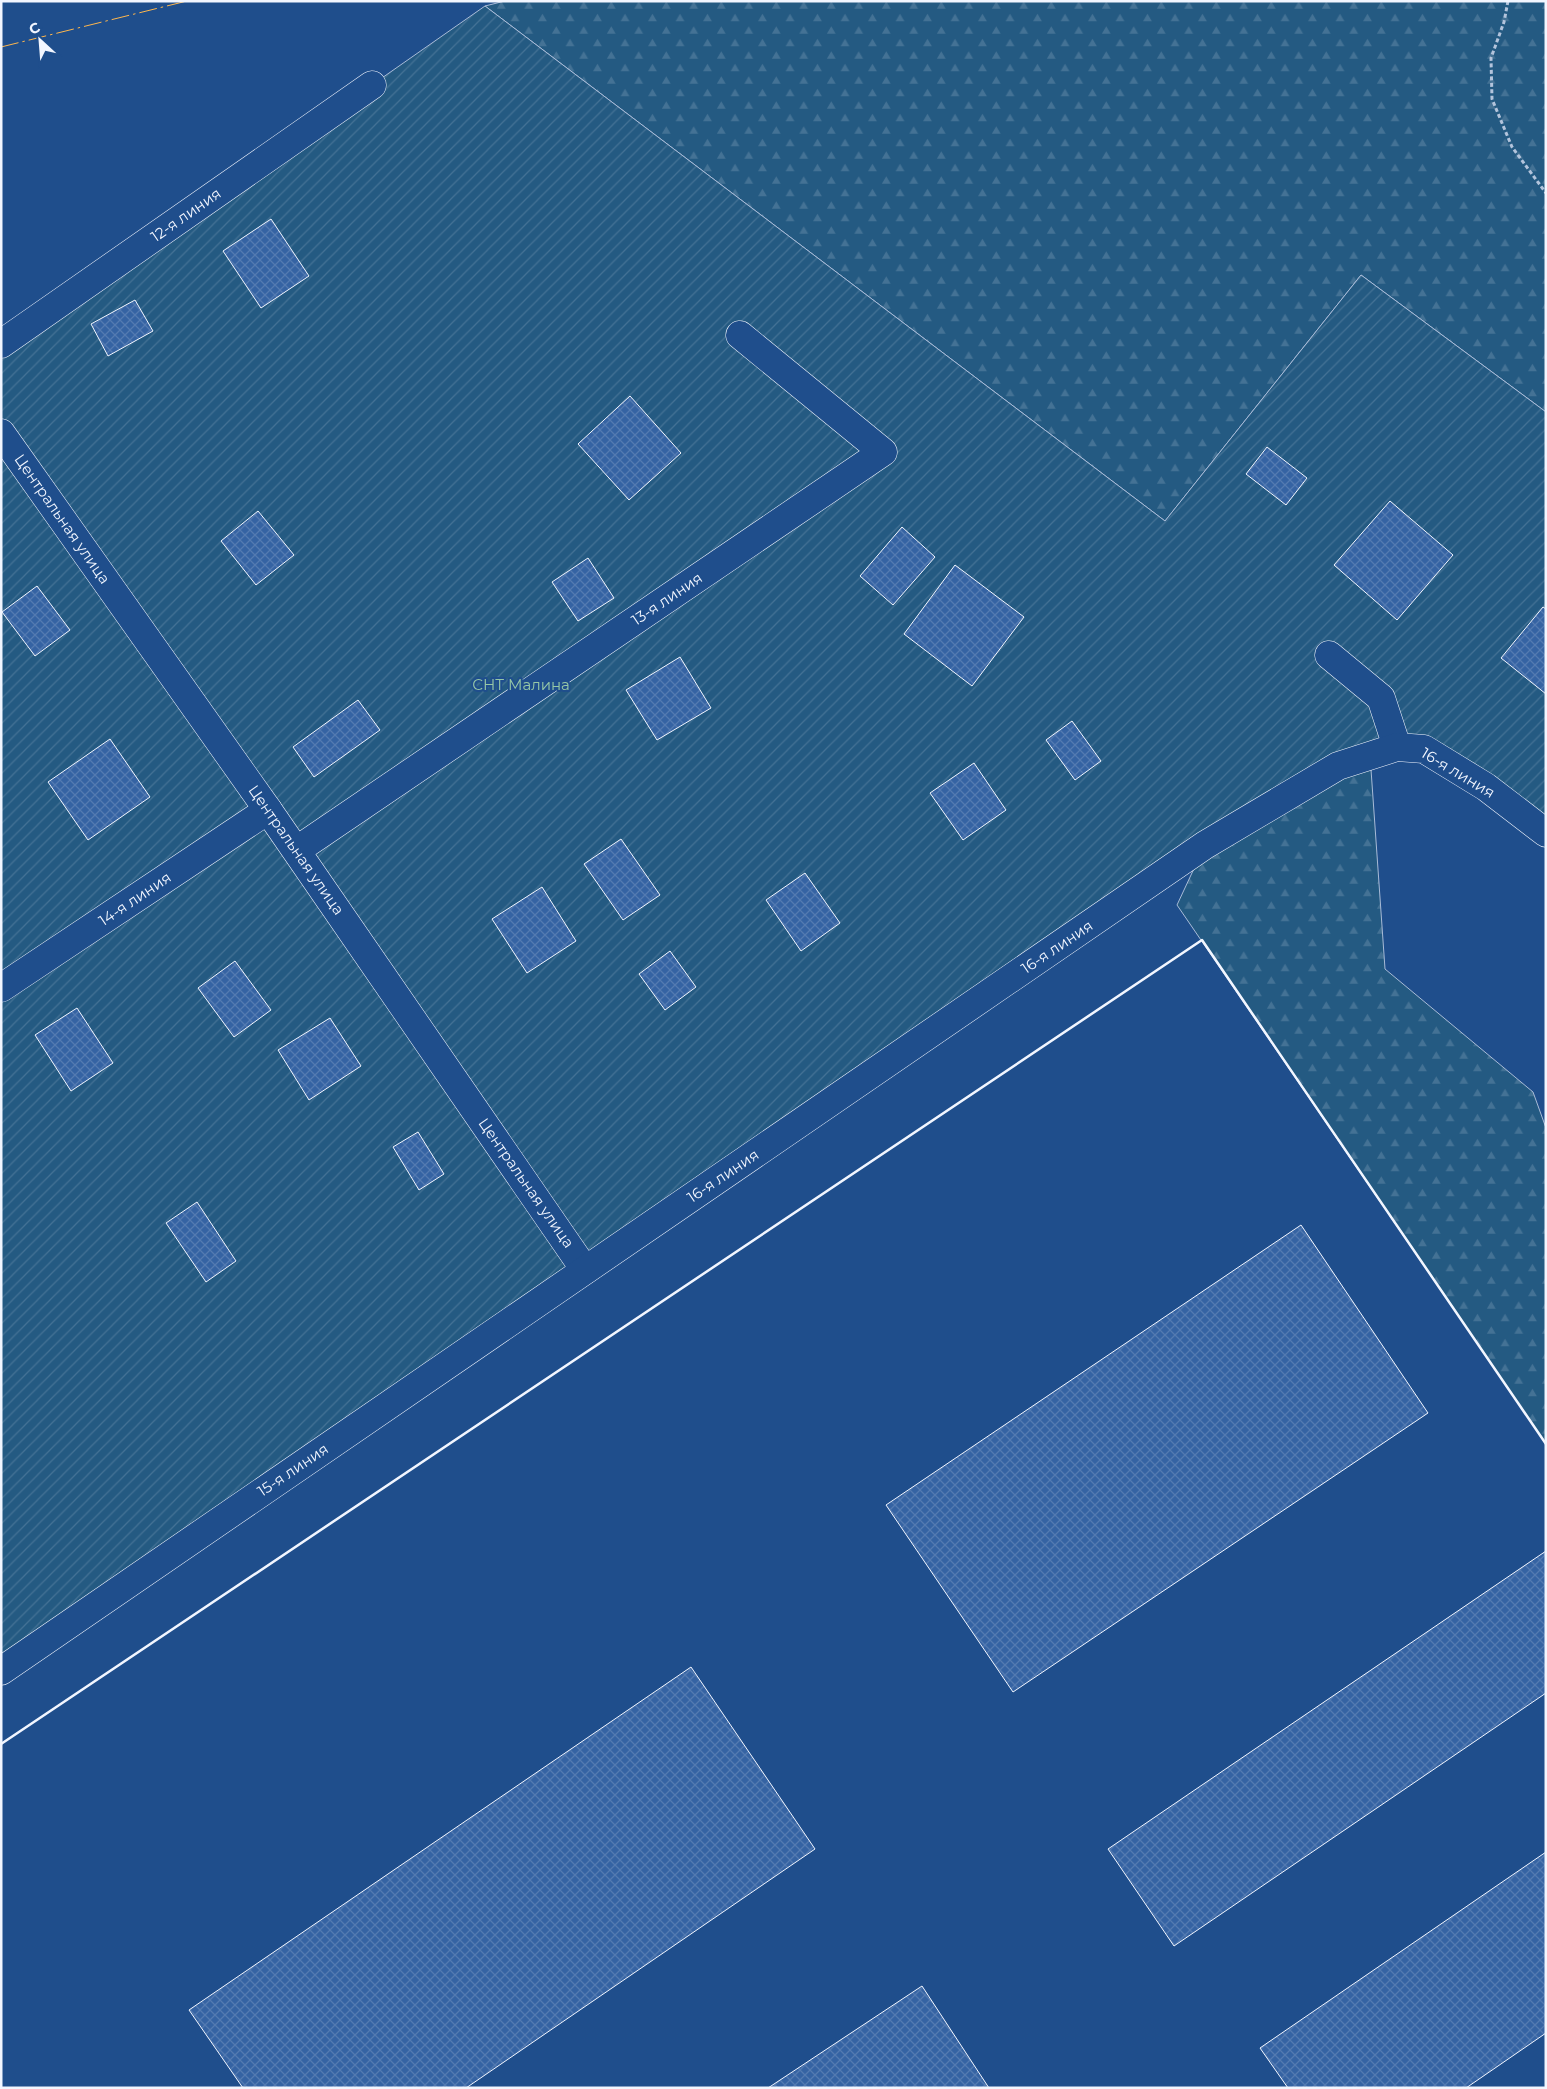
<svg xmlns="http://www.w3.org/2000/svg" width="1547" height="2089" font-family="Montserrat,sans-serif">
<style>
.forest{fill:url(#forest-firs);stroke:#a8bbd7}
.garden{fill:url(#garden-furrows);stroke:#a8bbd7}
.building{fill:url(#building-cross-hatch);stroke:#f2f6ff}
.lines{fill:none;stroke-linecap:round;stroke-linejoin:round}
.minor-casing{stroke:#f2f6ff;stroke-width:29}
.path{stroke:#b3c4dc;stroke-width:3;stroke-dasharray:4 2.5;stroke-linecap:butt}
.minor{stroke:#1f4e8c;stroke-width:28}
.wall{stroke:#f2f6ff;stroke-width:2.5}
.power{stroke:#ffb74d;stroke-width:1;stroke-dasharray:18 4 2.5 4;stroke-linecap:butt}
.labels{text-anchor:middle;stroke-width:4;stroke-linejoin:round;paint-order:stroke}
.street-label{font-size:15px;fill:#f2f6ff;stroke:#1f4e8c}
.park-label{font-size:15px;fill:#97c8a6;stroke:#1f4e8c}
</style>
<defs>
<pattern id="forest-firs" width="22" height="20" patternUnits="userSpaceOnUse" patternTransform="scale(1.25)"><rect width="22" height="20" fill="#245a82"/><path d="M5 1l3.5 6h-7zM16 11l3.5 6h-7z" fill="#447295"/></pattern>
<pattern id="garden-furrows" width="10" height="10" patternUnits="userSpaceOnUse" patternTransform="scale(1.25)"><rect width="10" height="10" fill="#245a82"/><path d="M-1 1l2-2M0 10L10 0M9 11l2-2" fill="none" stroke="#447295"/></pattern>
<pattern id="building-cross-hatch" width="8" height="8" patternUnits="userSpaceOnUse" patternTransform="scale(1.25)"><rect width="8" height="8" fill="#3563a3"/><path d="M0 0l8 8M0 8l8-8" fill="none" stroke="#537ab1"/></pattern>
</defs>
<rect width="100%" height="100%" fill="#1f4e8c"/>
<g class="forest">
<polygon points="505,1 1546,1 1546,412 1361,275 1165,521 485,6"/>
<polygon points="1370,755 1385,969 1533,1092 1546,1128 1546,1444 1177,905 1205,845"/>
</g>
<polygon class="garden" points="485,6 1165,521 1361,275 1546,412 1546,833 1424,749 1338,766 1,1671 1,344"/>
<g class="building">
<polygon points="271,219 309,276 261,308 223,251"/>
<polygon points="135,300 153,331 108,356 91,324"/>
<polygon points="630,396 681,453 629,500 578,444"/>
<polygon points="1267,447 1307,478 1286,505 1246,474"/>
<polygon points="1390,501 1453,555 1397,620 1334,565"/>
<polygon points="258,511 294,555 256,585 221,541"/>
<polygon points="902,527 935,557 893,605 860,576"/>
<polygon points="588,558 614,598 578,621 552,582"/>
<polygon points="955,565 1024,617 972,686 904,634"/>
<polygon points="37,586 70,630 35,656 2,612"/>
<polygon points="1543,607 1546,609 1546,694 1501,658"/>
<polygon points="680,657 711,708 657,740 626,690"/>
<polygon points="358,700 380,730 314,777 293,747"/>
<polygon points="1072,721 1101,761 1075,780 1046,740"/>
<polygon points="110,739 150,797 88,840 48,782"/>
<polygon points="974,763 1006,810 963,840 930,793"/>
<polygon points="621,839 660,895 623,920 584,864"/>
<polygon points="805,873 840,923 801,951 766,900"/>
<polygon points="542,887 576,941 527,973 492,919"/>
<polygon points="670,951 696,987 665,1010 639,974"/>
<polygon points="235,961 271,1010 234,1037 198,988"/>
<polygon points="77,1008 113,1063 71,1091 35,1035"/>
<polygon points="330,1018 361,1066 309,1100 278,1050"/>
<polygon points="418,1132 444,1174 419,1190 393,1147"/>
<polygon points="197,1202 236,1261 206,1282 166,1223"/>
<polygon points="1301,1225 1428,1413 1013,1692 886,1505"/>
<polygon points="1546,1551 1546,1693 1174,1946 1108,1849"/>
<polygon points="691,1667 815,1849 466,2088 243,2088 189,2010"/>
<polygon points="1546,1852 1546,2033 1466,2088 1288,2088 1260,2048"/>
<polygon points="922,1986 989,2088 768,2088"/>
</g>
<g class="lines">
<defs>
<g id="minor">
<polyline points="1,344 372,85"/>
<polyline points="1,433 268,810 585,1270"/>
<polyline points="1329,655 1381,698 1397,747"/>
<polyline points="297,850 883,452 740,335"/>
<polyline points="1,988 268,810"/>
<polyline points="1,1671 1205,845 1338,766 1397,747 1424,749 1486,787 1546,833"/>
</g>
</defs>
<use href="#minor" class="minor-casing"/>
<polyline class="path" points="1508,1 1504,22 1491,58 1492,99 1512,147 1546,193"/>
<use href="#minor" class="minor"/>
<polyline class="wall" points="1,1744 1202,940 1546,1444"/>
<polyline class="power" points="1,47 187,1"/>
</g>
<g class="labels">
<g class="street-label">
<text transform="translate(186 215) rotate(-35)" y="5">12-я линия</text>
<text transform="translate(62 519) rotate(55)" y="5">Центральная улица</text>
<text transform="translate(667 599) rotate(-34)" y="5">13-я линия</text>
<text transform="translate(1458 773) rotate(31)" y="5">16-я линия</text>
<text transform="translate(296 850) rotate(55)" y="5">Центральная улица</text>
<text transform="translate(135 899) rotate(-34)" y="5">14-я линия</text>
<text transform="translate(1057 947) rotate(-34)" y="5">16-я линия</text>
<text transform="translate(723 1176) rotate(-34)" y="5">16-я линия</text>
<text transform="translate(526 1183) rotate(55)" y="5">Центральная улица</text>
<text transform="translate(293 1470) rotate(-34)" y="5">15-я линия</text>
</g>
<g class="park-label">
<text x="521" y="690">СНТ Малина</text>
</g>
</g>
<rect width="1547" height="2089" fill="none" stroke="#f2f6ff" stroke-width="5"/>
<g transform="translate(40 40) rotate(334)" stroke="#1f4e8c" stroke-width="4" paint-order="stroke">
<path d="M0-4L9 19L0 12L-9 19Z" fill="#f2f6ff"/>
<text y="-8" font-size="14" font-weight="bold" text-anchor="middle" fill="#f2f6ff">С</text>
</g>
</svg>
